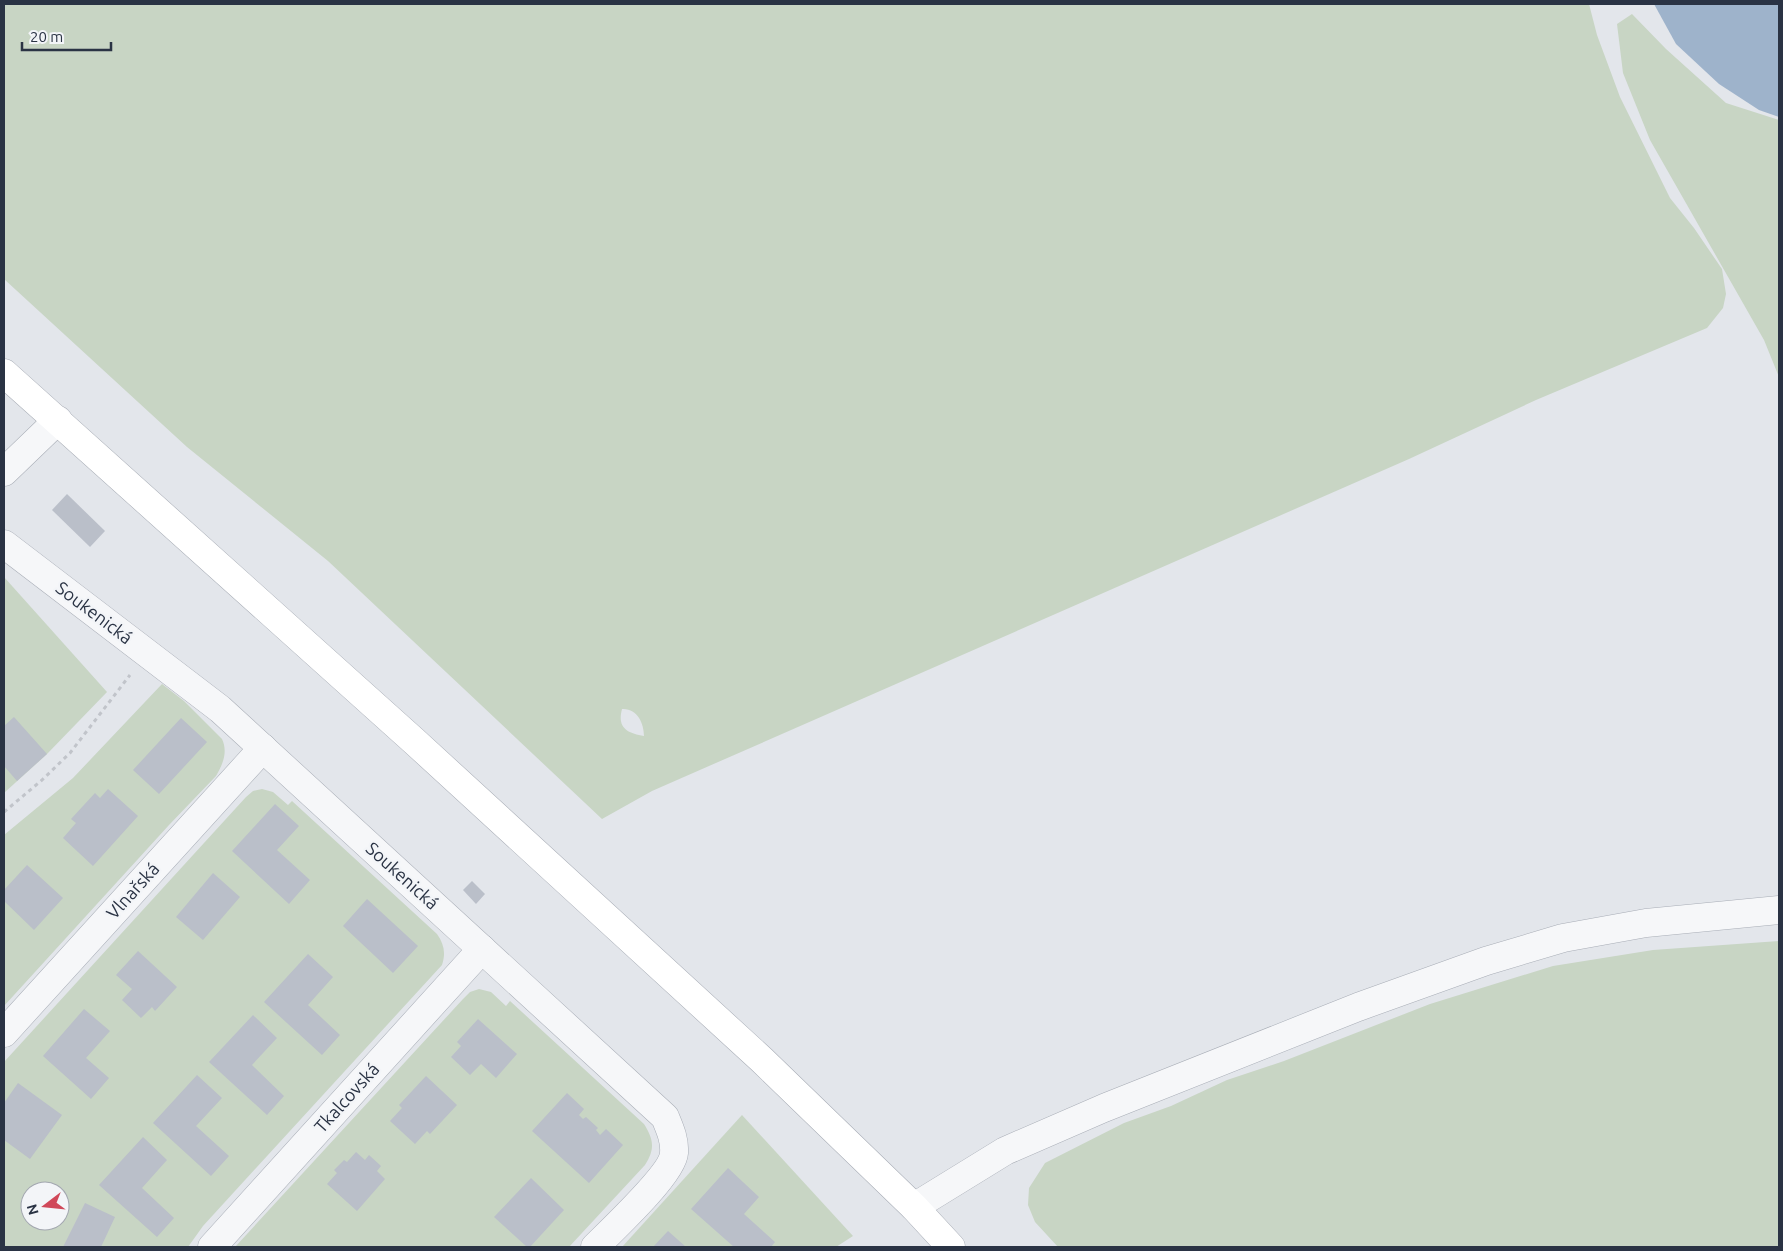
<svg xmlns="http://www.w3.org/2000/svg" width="1783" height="1251" font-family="Ubuntu,sans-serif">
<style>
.green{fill:#c8d5c4;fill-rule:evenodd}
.water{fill:#9eb3cb}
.building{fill:#babfc9}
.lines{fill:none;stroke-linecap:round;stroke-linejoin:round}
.minor-casing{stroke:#a8adb6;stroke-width:29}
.secondary-casing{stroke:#a8adb6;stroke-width:29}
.path{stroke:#c1c4ca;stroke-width:3;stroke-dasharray:4 4;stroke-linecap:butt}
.minor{stroke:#f6f7f9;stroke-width:28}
.secondary{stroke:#fff;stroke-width:28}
.labels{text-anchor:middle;stroke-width:4.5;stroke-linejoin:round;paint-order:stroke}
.street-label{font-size:18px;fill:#2a3344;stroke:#f3f5f8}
</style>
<rect width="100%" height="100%" fill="#e3e6eb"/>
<g class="green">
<path d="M4,4H1589L1597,35L1620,97L1670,198L1694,228L1722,269L1726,294L1723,308L1707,328L1536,400L1409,459L652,791L602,819L328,561L187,447L4,279ZM622,709C637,708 644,723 644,736C627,733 617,728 622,709Z"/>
<polygon points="1632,14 1666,49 1726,103 1779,120 1779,377 1764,340 1650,140 1623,73 1617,24"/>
<polygon points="4,577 107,692 47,754 4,793"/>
<path d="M162,684L184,701L222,739C228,752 223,764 216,776L169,825L4,1006V835L73,778Z"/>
<path d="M262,789L273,792L288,805L292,801L437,934C444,944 446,953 442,965L203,1226L188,1247H4V1062L246,797L253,791ZM30,1191H60V1221H30Z"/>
<polygon points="1779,941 1779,1247 1058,1247 1035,1222 1028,1205 1029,1188 1045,1163 1124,1123 1171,1106 1227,1080 1284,1061 1430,1004 1553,966 1653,950"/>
<path d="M479,989L491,992L506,1006L510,1001L644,1124C654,1140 655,1149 645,1165L569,1247H235L463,999L470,992Z"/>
<polygon points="742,1115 853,1236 836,1247 622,1247"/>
</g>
<polygon class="water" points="1654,4 1779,4 1779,117 1759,110 1719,84 1676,44"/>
<g class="building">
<polygon points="67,494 105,531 90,547 52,510"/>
<polygon points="14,717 47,754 17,781 4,766 4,726"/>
<polygon points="181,718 207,742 159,794 133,770"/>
<polygon points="108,789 138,816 93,866 63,838 76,823 71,819 95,793 100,798"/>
<polygon points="275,804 299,826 277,850 310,880 289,904 232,851"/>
<polygon points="27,865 63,898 34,930 4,901 4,890"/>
<polygon points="213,873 240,897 203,940 176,917"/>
<polygon points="472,881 485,894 476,904 463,890"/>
<polygon points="367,899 418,946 393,973 343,926"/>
<polygon points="138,951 177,987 155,1011 152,1007 141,1018 122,1000 132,989 116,975"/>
<polygon points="308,954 333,977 308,1005 340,1035 322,1055 264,1002"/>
<polygon points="84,1009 110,1031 86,1058 109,1078 91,1099 43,1056"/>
<polygon points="253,1015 277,1038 252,1065 284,1096 267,1115 209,1062"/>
<polygon points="478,1019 517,1054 496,1078 481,1064 470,1075 451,1057 461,1046 457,1042"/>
<polygon points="197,1075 222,1098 196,1126 229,1156 211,1176 153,1123"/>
<polygon points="426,1076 457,1105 430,1134 427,1131 415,1144 390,1121 402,1108 399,1105"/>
<polygon points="18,1083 62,1115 30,1159 4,1140 4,1103"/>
<polygon points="567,1093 584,1109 579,1115 583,1119 586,1117 598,1128 596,1130 600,1135 606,1129 623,1145 589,1183 532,1131"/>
<polygon points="143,1137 167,1160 142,1188 174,1218 157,1237 99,1185"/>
<polygon points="356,1152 365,1160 369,1155 381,1166 377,1171 385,1179 357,1211 327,1184 337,1173 334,1170 344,1160 347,1162"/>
<polygon points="728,1168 759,1197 744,1214 775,1242 771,1247 734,1247 691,1209"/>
<polygon points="531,1178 564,1210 530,1247 527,1247 494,1217"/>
<polygon points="85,1203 115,1217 101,1247 63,1247"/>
<polygon points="668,1231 686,1247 653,1247"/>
</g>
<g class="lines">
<defs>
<g id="minor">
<polyline points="4,472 58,420"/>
<path d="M4,544L220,709L665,1117C670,1129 675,1140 674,1153C673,1173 612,1230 595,1247"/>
<polyline points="4,1033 263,748"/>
<polyline points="914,1207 1005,1151 1104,1108 1358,1007 1486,961 1563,938 1646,923 1779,910"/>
<polyline points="212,1247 482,949"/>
</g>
<polyline id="secondary" points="4,373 414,741 762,1060 914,1207 951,1247"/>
</defs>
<use href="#minor" class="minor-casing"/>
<use href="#secondary" class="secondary-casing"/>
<polyline class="path" points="4,812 42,780 70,753 130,675"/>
<use href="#minor" class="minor"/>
<use href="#secondary" class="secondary"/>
</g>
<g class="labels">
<g class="street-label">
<text transform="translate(94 613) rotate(37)" y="6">Soukenická</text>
<text transform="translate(402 876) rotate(42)" y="6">Soukenická</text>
<text transform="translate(133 891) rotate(-48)" y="6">Vlnařská</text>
<text transform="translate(347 1098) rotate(-48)" y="6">Tkalcovská</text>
</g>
</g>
<rect width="1783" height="1251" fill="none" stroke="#2a3344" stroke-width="10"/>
<g transform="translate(45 1206) rotate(254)"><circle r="24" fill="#f3f5f8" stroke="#a3a7b0"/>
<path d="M0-4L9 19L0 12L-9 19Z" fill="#d04859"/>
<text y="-8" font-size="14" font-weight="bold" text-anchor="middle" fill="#2a3344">N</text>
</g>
<path d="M22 42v8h89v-8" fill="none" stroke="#2a3344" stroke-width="2.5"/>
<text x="30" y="42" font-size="15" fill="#2a3344" stroke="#f3f5f8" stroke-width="4" paint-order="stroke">20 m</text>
</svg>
